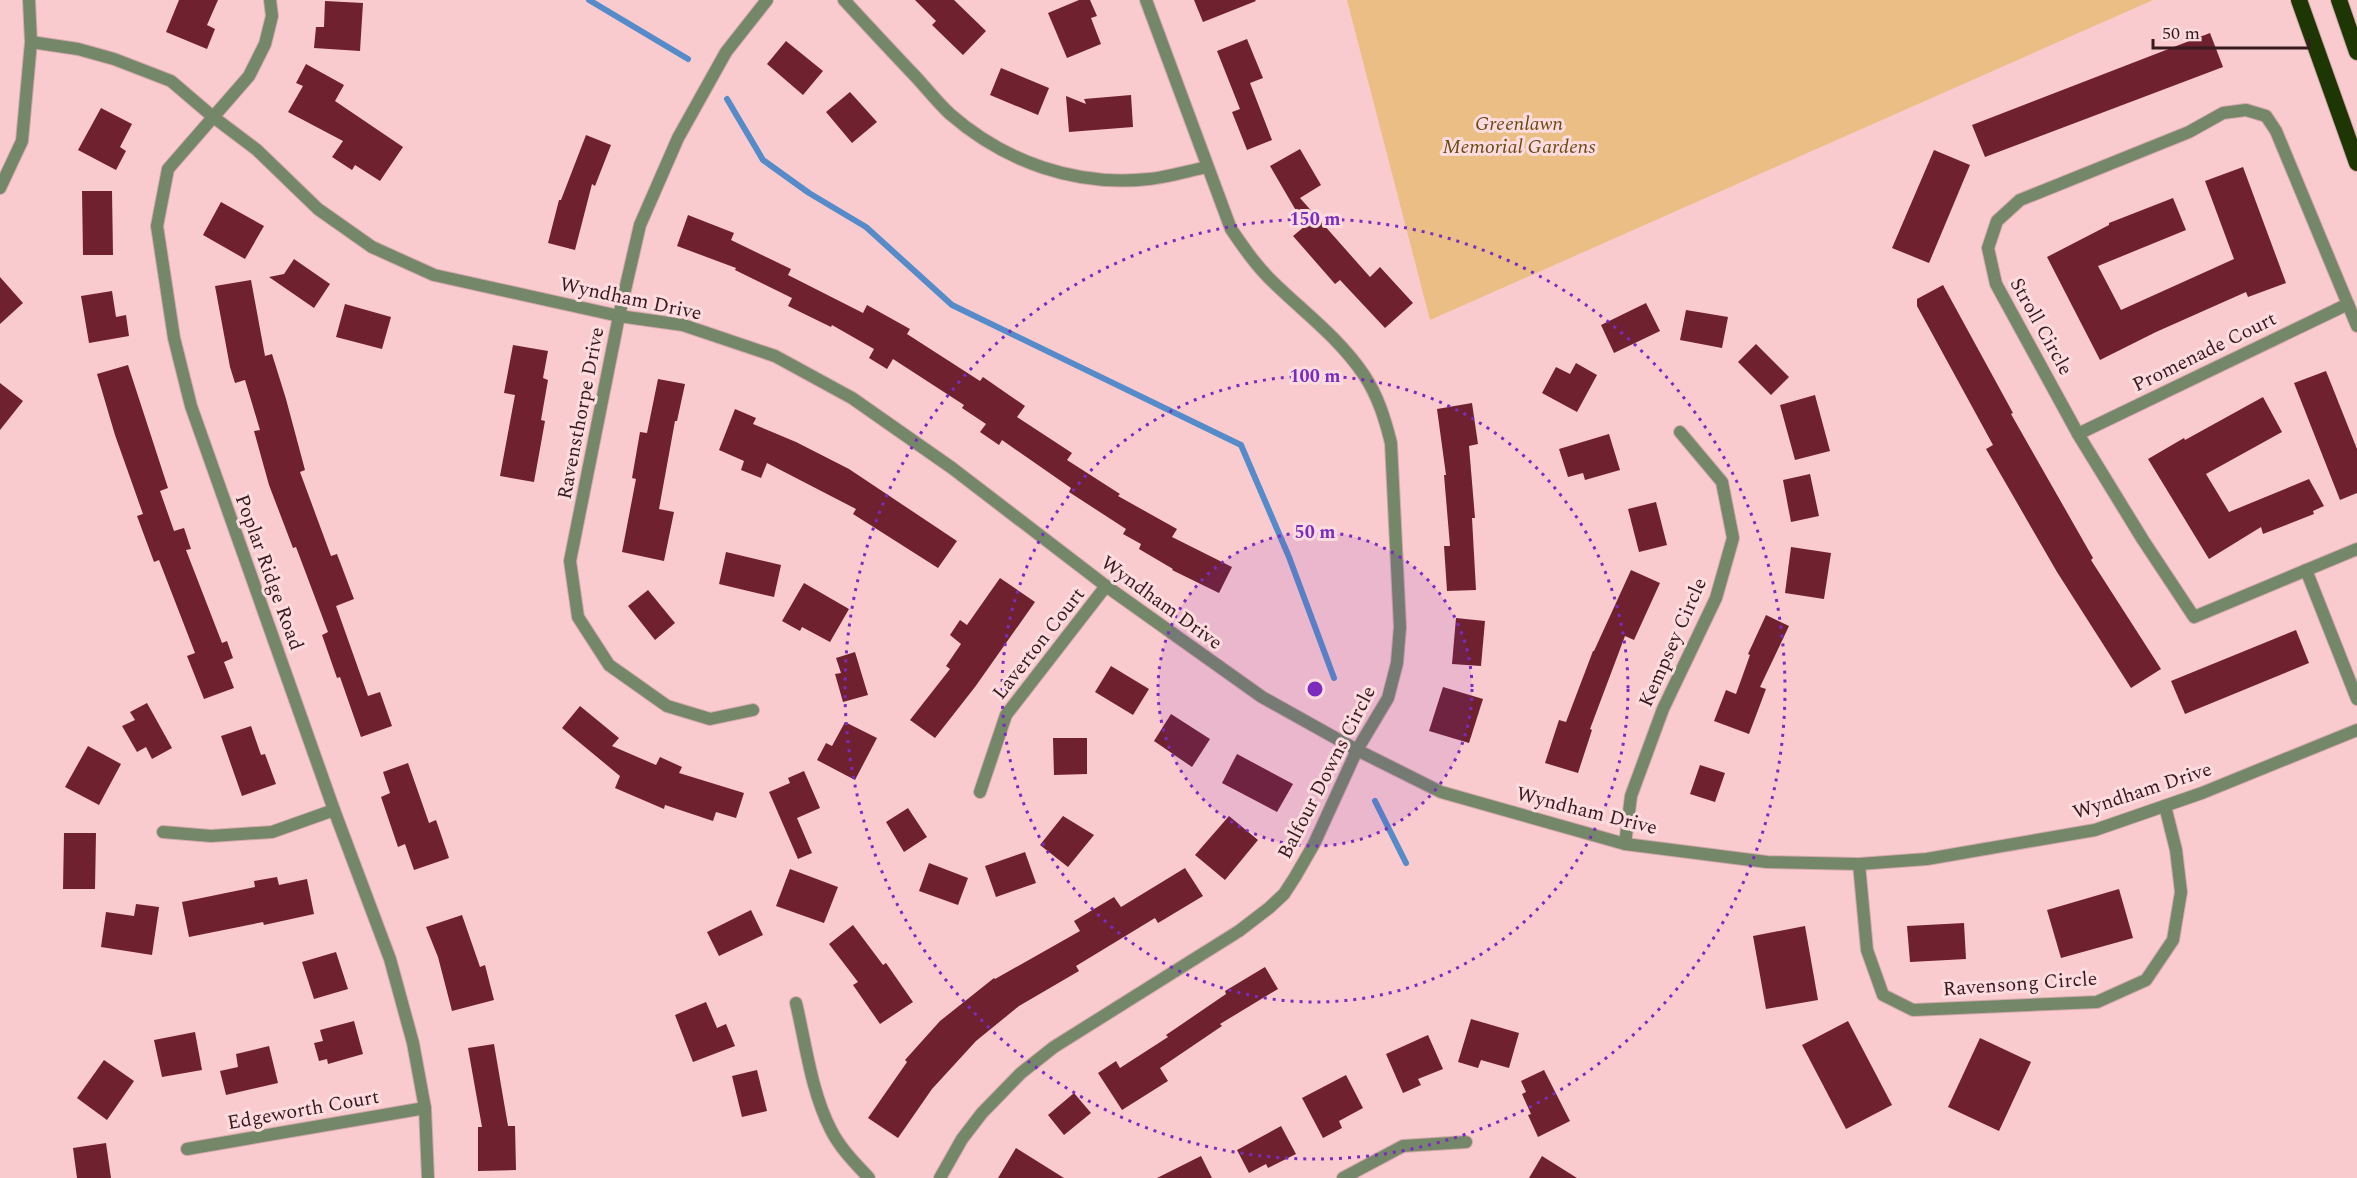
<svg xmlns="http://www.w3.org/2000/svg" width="2357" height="1178" font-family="Spectral,serif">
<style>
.green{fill:#ebbe85}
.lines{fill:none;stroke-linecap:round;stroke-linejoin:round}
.stream{stroke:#558bc8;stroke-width:6}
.building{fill:#6f2130}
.minor-casing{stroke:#d3a8ab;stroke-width:14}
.trunk-casing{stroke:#d3a8ab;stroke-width:18}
.minor{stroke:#758769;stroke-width:12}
.trunk{stroke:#1d3604;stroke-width:16}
.ring{fill:none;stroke:#7b2cbf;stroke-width:3;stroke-dasharray:3 6}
.labels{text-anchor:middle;stroke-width:6;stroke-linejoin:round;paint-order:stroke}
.park-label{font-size:20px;font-style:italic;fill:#6d4912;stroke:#fddcdf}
.street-label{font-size:20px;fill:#371a1e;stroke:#fddcdf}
.centre{fill:#7b2cbf;stroke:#fddcdf;stroke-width:3}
.ring-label{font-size:18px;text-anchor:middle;font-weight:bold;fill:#7b2cbf;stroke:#fddcdf;stroke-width:6;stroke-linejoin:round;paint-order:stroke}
</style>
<rect width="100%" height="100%" fill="#facbce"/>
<polygon class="green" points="1347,0 2153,0 1430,320"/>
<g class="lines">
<g class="stream">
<polyline points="589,0 688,59"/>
<polyline points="727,99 763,160 809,193 866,227 952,305 1241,445 1289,557 1334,678"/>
<polyline points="1375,801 1406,863"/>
</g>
</g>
<g class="building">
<polygon points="179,0 218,0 207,25 215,29 207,49 166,32"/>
<polygon points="915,0 954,0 986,31 963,55 932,25 936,21"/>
<polygon points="1079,0 1090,0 1097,16 1091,18 1101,44 1067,58 1048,13"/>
<polygon points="1194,0 1255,0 1256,1 1203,22"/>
<polygon points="325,1 363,3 360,51 314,48 316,27 324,27"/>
<polygon points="2210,33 2223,67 1985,157 1972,125"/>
<polygon points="1247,39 1263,78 1250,83 1272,140 1247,150 1232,112 1240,109 1217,51"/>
<polygon points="786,41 823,71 803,95 767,64"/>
<polygon points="306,64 344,85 335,101 403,147 380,181 355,165 352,170 332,157 343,141 288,112 303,86 296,83"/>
<polygon points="1001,68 1049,88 1038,115 990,95"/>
<polygon points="850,92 877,122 852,143 826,112"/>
<polygon points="1131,95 1133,127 1069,132 1066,96 1086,104 1084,99"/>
<polygon points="101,108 132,124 120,147 126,151 116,170 78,150"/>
<polygon points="586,135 611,145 595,186 592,184 575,250 548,243 559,200 561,200"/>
<polygon points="1300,149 1321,185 1300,198 1370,277 1380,267 1413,303 1385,328 1340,280 1335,284 1293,236 1305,226 1270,166"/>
<polygon points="1934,150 1970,165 1929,263 1892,248"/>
<polygon points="2243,167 2286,283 2248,297 2246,292 2156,332 2100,360 2047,257 2109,225 2109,223 2173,198 2186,230 2098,266 2121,310 2234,259 2205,181"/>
<polygon points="82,191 112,191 113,255 83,255"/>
<polygon points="221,202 264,226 245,259 203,235"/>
<polygon points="688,215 734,233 731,240 791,269 788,275 863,313 867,305 910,329 907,334 980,381 983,377 1025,406 1017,417 1072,453 1067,460 1120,494 1118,496 1177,529 1172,537 1232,567 1219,593 1172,570 1173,569 1139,549 1141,544 1123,534 1126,529 1069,492 1071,488 1002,440 999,445 980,432 986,424 962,408 964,405 893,359 887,369 869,358 874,349 832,325 831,327 788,306 792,298 735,270 736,268 677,246"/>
<polygon points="294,259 330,284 314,308 269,277 284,274"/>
<polygon points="0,277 23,303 0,324"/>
<polygon points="251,280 265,356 272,354 286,399 305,470 300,472 331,556 337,554 354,599 336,606 368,696 380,692 392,726 361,737 340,677 337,678 322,635 328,632 296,547 293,548 269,485 254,431 260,430 245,380 235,383 230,367 215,286"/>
<polygon points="1943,285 2013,413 2011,414 2093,558 2091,560 2161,669 2131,688 2057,572 1986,449 1993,445 1917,306 1917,299"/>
<polygon points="112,291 116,317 126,315 129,336 89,343 81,296"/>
<polygon points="1646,303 1660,331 1614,353 1601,325"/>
<polygon points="345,304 391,317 382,349 336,337"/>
<polygon points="1686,310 1728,317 1722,348 1680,340"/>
<polygon points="1756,344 1789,377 1771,395 1738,362"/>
<polygon points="513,345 548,351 543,378 548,380 541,420 545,421 534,482 500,476 515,395 504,393"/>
<polygon points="1576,363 1597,375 1577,412 1542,393 1556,367 1570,374"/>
<polygon points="128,365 168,488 160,491 174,531 184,528 191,549 186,550 222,643 227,641 233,658 224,662 234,688 204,699 187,656 195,653 159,560 154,562 137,516 143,514 115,435 97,374"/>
<polygon points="2326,371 2357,449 2357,493 2340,500 2294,383"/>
<polygon points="658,379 685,384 677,421 675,421 659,509 674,512 664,561 622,552 636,479 632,478 640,432 647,433"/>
<polygon points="0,383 23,401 0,430"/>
<polygon points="1815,395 1830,451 1795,460 1780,405"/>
<polygon points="2263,397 2282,432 2206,474 2229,512 2309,479 2324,506 2313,511 2314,514 2263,534 2261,527 2209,559 2148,459 2184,438 2185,440"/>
<polygon points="1472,403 1478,444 1469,446 1475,518 1472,518 1476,590 1447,591 1444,546 1450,546 1444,475 1446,475 1437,409"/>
<polygon points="735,409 756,418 753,424 796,442 849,469 957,541 938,568 853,514 856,509 767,463 761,478 741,470 744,461 719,450"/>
<polygon points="1609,434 1620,470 1585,480 1583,473 1568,477 1559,449"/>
<polygon points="1810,474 1819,516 1791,522 1783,480"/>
<polygon points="1656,502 1667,545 1639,552 1628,509"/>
<polygon points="1791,547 1831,553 1824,599 1785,593"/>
<polygon points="726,552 781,565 774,597 719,584"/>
<polygon points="1631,570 1660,583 1634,640 1625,636 1590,729 1592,730 1578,773 1545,763 1559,720 1566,722 1593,651 1594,651"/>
<polygon points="1000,578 1035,602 975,687 935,738 910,720 950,669 946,666 961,644 950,635 960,620 967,625"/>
<polygon points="804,583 849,609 830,642 802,627 800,631 782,621"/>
<polygon points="648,590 675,623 655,640 628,606"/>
<polygon points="1766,615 1789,626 1760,687 1766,689 1749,734 1714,721 1726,690 1736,694 1750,655 1748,654"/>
<polygon points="1456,618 1485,621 1481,666 1452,664"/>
<polygon points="2296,630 2309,663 2185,714 2171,681"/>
<polygon points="855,652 868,695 843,702 835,674 841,673 836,658"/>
<polygon points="1111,666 1149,689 1133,715 1095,692"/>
<polygon points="1443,687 1483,699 1469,743 1429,731"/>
<polygon points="147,703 172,748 152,759 146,747 137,752 122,726 135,720 130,712"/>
<polygon points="580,706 619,738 612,746 656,765 660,757 682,767 679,773 744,793 736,818 716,812 713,821 665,805 664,809 615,788 620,776 562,728"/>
<polygon points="1171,714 1210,739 1192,767 1154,741"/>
<polygon points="845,722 877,738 855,780 817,760 826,743 832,746"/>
<polygon points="251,726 261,755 265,754 276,784 242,796 221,736"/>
<polygon points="1053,738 1087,738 1087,774 1054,775"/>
<polygon points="88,746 121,764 99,805 65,787"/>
<polygon points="1237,754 1293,784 1277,812 1222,783"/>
<polygon points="408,763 429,823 436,820 449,858 414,870 405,844 398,847 381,797 390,793 383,772"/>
<polygon points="1700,765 1725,773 1715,802 1690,794"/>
<polygon points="804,771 820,808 797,818 812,853 798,859 769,792 790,783 788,778"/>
<polygon points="908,808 927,837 904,852 886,822"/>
<polygon points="1063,816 1094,835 1068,867 1040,845"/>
<polygon points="1229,816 1258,840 1225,880 1195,855"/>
<polygon points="64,833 96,833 95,889 63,889"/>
<polygon points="1025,852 1036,883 996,897 985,866"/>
<polygon points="929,863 968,878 958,905 919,891"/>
<polygon points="1185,868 1203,896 1158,923 1155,918 1076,966 1079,971 1019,1006 976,1041 932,1089 898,1138 868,1118 907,1062 905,1060 940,1021 994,978 995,979 1080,931 1074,921 1114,897 1121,907"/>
<polygon points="790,869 838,887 824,923 776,906"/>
<polygon points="277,877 279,885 307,879 314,914 264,925 263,922 189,937 182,902 255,887 254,881"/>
<polygon points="2119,889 2133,938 2061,958 2047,910"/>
<polygon points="136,904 159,907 152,955 101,947 106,912 134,916"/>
<polygon points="751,910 763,935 719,956 707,932"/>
<polygon points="462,915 480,967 485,965 494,1000 452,1011 438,957 426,927"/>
<polygon points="1964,923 1966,959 1910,962 1907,926"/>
<polygon points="853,925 883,965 886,963 913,1002 880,1024 853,985 858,982 829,944"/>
<polygon points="1805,926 1818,1000 1766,1009 1753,936"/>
<polygon points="336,952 348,989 314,999 302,962"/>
<polygon points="1265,967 1278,989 1220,1024 1222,1026 1160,1068 1168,1081 1122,1110 1098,1073 1116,1061 1120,1068 1168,1037 1166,1035 1226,994 1225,991"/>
<polygon points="706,1002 717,1028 726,1024 735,1046 693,1062 675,1015"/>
<polygon points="1471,1019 1519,1033 1509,1068 1481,1060 1478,1068 1458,1062"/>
<polygon points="354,1021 363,1054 328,1064 327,1059 319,1061 314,1043 323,1041 320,1030"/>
<polygon points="1848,1021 1892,1105 1846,1129 1802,1045"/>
<polygon points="195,1032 202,1070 162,1077 154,1040"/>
<polygon points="1428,1035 1443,1069 1418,1079 1421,1085 1403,1093 1386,1054"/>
<polygon points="1980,1038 2031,1062 1999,1131 1948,1107"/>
<polygon points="494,1044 508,1126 515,1126 516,1170 478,1171 478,1127 482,1127 468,1048"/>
<polygon points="269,1046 278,1083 226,1095 220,1071 238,1067 236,1054"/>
<polygon points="104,1060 134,1081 107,1120 77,1098"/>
<polygon points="757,1070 767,1111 742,1117 732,1076"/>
<polygon points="1544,1070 1570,1121 1538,1137 1528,1115 1531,1114 1522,1094 1526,1092 1521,1081"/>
<polygon points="1346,1075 1363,1108 1339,1121 1342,1128 1323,1138 1302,1098"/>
<polygon points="1074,1093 1091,1113 1064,1135 1048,1115"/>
<polygon points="1281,1126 1296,1154 1268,1168 1266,1164 1249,1173 1237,1150"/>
<polygon points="106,1143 111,1178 77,1178 73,1148"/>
<polygon points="1016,1148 1064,1178 998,1178"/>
<polygon points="1201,1156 1212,1178 1157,1178"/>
<polygon points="1542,1156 1577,1178 1529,1178"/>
</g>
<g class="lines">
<defs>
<g id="minor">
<polyline points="270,0 272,16 265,44 249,76 168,169 157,226 174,338 191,406 334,810 390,959 413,1043 425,1108 428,1178"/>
<path d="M844,0C868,26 892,52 916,77C927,89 938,103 950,114C1005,162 1076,187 1149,179C1168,177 1188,171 1207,167"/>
<polyline points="31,42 78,49 114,59 171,81 212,116 257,150 318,209 372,247 434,275 619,316 683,325 775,356 852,398 952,468 1106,586 1262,697 1357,750 1441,792 1625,844 1767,862 1859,864 1927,859 2095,830 2202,793 2357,730"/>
<polyline points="0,188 22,141 31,42 29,0"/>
<polyline points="2357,326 2276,131 2266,116 2246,110 2223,113 2189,132 2020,200 1997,221 1988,248 1996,284 2078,434 2143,540 2194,617 2357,549"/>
<polyline points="2078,434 2348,304"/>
<polyline points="2306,570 2357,699"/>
<polyline points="753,710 710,719 667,706 609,665 578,617 570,561 619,316 640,225 678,138 726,52 767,0"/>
<polyline points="980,792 1006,715 1106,586"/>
<polyline points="163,832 211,836 272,832 334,810"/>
<polyline points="1625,844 1631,796 1663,709 1716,598 1733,538 1722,482 1680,432"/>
<polyline points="1859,864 1867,950 1883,995 1913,1010 2097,1002 2146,980 2173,940 2181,892 2176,850 2165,806"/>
<path d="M796,1003C806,1045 811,1091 831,1130C840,1148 855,1163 869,1178"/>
<polyline points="187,1149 425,1108"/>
<path d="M940,1178L962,1139L982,1113L1021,1073L1054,1047L1239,931L1269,908L1284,894L1295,877L1314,844L1357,750L1388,698L1397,663L1400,627L1391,443C1385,419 1378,396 1364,375C1340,339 1305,313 1274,283C1257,267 1244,248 1231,229L1146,0"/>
<polyline points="1343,1178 1403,1146 1466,1142"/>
</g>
<g id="trunk">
<polyline points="2299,0 2357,163"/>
<polyline points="2339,0 2357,52"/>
</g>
</defs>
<use href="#minor" class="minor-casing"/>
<use href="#trunk" class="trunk-casing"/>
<use href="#minor" class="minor"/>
<use href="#trunk" class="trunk"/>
</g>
<circle cx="1315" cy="689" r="157" fill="#7b2cbf" fill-opacity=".12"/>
<g class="ring">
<circle cx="1315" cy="689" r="157"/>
<circle cx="1315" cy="689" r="313"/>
<circle cx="1315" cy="689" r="470"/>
</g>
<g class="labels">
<g class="park-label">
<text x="1519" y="130">Greenlawn<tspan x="1519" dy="23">Memorial Gardens</tspan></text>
</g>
<g class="street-label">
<text transform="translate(631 298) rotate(12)" y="7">Wyndham Drive</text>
<text transform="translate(2042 326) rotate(61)" y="7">Stroll Circle</text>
<text transform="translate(2204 351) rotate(-26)" y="7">Promenade Court</text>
<text transform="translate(580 413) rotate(-79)" y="7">Ravensthorpe Drive</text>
<text transform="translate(270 572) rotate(70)" y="7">Poplar Ridge Road</text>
<text transform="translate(1162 602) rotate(36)" y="7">Wyndham Drive</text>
<text transform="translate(1672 642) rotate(-66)" y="7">Kempsey Circle</text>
<text transform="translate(1038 643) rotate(-52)" y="7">Laverton Court</text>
<text transform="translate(1326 772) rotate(-63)" y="7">Balfour Downs Circle</text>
<text transform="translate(2142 790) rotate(-18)" y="7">Wyndham Drive</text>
<text transform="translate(1587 810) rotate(14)" y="7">Wyndham Drive</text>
<text transform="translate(2020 983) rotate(-4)" y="7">Ravensong Circle</text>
<text transform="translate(303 1109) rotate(-10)" y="7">Edgeworth Court</text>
</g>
</g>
<circle cx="1315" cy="689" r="9" class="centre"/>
<g class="ring-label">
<text x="1315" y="225">150 m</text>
<text x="1315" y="382">100 m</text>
<text x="1315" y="538">50 m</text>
</g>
<path d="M2153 39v9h156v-9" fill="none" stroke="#371a1e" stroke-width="3"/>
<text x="2162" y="39" font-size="18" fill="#371a1e" stroke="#fddcdf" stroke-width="4.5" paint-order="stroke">50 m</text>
</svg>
